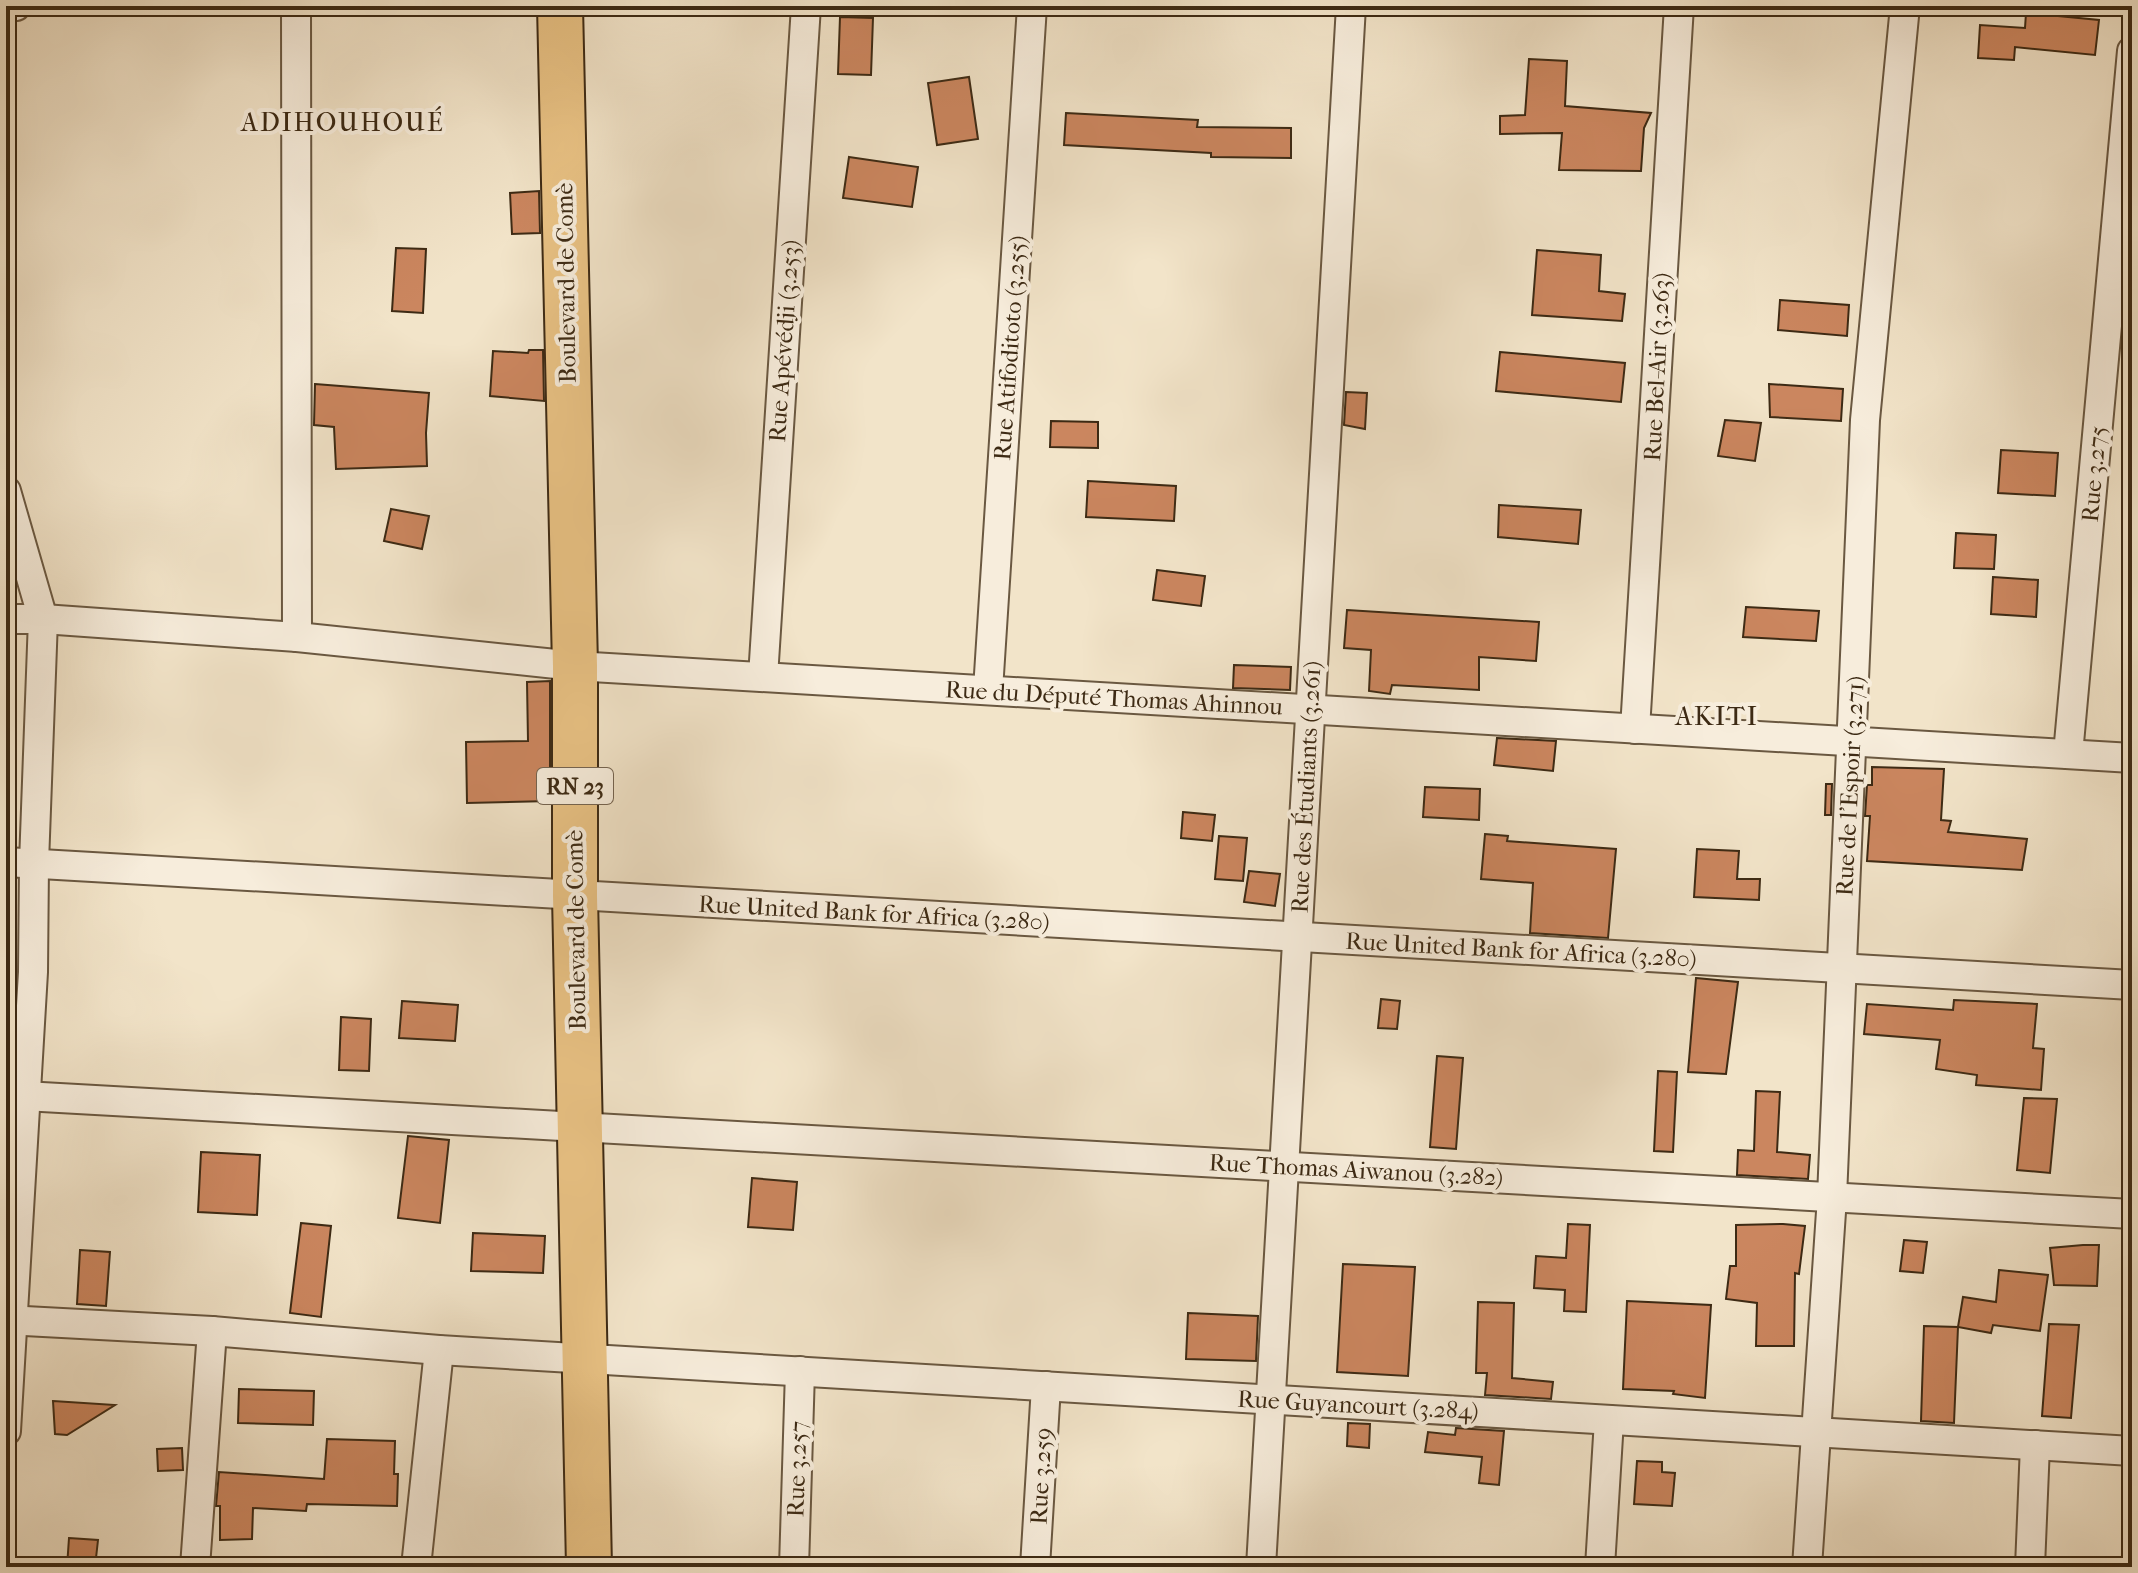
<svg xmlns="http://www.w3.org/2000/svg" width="2138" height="1573" font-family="'IM FELL French Canon',serif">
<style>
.building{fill:#cb865f;stroke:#3d2a14;stroke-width:2}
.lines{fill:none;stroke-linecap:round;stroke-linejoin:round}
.minor-casing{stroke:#6a5841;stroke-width:32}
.primary-casing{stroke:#3d2a14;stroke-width:48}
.minor{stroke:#f7eddc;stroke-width:28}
.primary{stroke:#e9c284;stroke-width:44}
.labels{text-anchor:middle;stroke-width:8;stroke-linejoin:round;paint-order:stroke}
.shield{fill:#f7eddc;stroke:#756450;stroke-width:2}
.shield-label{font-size:22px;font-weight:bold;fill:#3d2a14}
.street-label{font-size:24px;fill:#3d2a14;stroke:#f7eddc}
.neighbourhood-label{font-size:26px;letter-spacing:2px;fill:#3d2a14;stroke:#f7eddc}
</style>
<rect width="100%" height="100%" fill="#f2e4c9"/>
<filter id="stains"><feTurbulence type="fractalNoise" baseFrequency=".0025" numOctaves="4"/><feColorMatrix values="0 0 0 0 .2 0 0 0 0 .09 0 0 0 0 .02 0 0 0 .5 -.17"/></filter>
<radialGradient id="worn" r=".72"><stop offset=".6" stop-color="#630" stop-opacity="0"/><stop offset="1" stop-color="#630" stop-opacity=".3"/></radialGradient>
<g class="building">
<polygon points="2026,13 2099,20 2095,55 2015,47 2014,60 1978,58 1980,25 2025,28"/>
<polygon points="840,17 873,18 871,75 838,74"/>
<polygon points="1529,59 1567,61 1565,106 1651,113 1644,128 1641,171 1559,170 1562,133 1500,134 1500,116 1525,115"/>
<polygon points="969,77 978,139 937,145 928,83"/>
<polygon points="1066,113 1198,120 1197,127 1291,128 1291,158 1211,157 1211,153 1064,145"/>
<polygon points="849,157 918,167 912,207 843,198"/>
<polygon points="539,191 540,233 512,234 510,193"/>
<polygon points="396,248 426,249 423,313 392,311"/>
<polygon points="1537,250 1601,255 1599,291 1625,294 1622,321 1532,315"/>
<polygon points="1780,300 1849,305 1847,336 1778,330"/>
<polygon points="529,350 543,350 544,401 490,396 493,351 528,353"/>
<polygon points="1500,352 1625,363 1621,402 1496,391"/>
<polygon points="315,384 429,393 426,433 427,466 336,469 334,427 314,425"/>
<polygon points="1769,384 1843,389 1841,421 1770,417"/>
<polygon points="1346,392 1367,393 1365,429 1344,425"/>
<polygon points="1725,420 1761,423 1755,461 1718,456"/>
<polygon points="1051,421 1098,422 1098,448 1050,447"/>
<polygon points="2001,450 2058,453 2055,496 1998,493"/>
<polygon points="1088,481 1176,486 1174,521 1086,517"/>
<polygon points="1499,505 1581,510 1578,544 1498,537"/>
<polygon points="391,509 429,516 422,549 384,541"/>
<polygon points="1956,533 1996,535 1994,569 1954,568"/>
<polygon points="1157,570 1205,576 1201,606 1153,600"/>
<polygon points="1993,577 2038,580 2036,617 1991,614"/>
<polygon points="1746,607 1819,611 1816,641 1743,637"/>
<polygon points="1347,610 1539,622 1536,661 1479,657 1479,690 1392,685 1390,694 1369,691 1371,650 1344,648"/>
<polygon points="1234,665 1291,667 1290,690 1233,688"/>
<polygon points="550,681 550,801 467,803 466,742 528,741 527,682"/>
<polygon points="1497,738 1556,741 1553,771 1494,765"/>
<polygon points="1872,767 1944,769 1941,820 1951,821 1948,832 2027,839 2022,870 1867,861 1870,816 1865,816 1867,785 1872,785"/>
<polygon points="1826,784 1832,784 1831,815 1825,815"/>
<polygon points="1425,787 1480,789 1479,820 1423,817"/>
<polygon points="1183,812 1215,815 1212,841 1181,838"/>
<polygon points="1485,834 1508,836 1507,841 1616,849 1608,938 1530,933 1533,883 1481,879"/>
<polygon points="1219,836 1247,838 1243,881 1215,879"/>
<polygon points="1697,849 1739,851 1737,879 1760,879 1759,900 1694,897"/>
<polygon points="1249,871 1280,874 1275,906 1244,902"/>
<polygon points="1696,978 1738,982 1726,1074 1688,1072"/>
<polygon points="1381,999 1400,1001 1397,1029 1378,1028"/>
<polygon points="1954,1000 2037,1004 2033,1048 2044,1049 2041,1090 1976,1085 1977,1075 1936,1069 1940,1040 1864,1034 1867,1004 1953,1010"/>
<polygon points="402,1001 458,1005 455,1041 399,1038"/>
<polygon points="341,1017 371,1019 369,1071 339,1070"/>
<polygon points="1437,1056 1463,1058 1456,1149 1430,1147"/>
<polygon points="1658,1071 1677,1072 1673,1152 1654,1151"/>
<polygon points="1756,1091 1780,1092 1777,1152 1810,1155 1808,1179 1737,1175 1738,1150 1754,1151"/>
<polygon points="2024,1098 2057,1099 2050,1173 2017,1170"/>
<polygon points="408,1136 449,1140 440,1223 398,1218"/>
<polygon points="201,1152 260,1155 257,1215 198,1212"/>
<polygon points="752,1178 797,1182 793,1230 748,1227"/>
<polygon points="301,1223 331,1226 321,1317 290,1313"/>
<polygon points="1568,1224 1590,1225 1586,1312 1564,1311 1565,1290 1534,1288 1536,1256 1566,1258"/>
<polygon points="1783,1224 1805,1226 1799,1274 1795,1273 1794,1346 1756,1346 1757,1303 1726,1299 1730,1266 1736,1266 1736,1225"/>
<polygon points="473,1233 545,1236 543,1273 471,1271"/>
<polygon points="1904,1240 1927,1242 1923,1273 1900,1271"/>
<polygon points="2083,1245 2099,1245 2097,1286 2054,1285 2050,1248"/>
<polygon points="80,1250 110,1252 106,1306 77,1304"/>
<polygon points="1343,1264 1415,1267 1408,1376 1337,1372"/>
<polygon points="1999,1270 2048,1275 2040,1331 1993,1325 1991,1333 1958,1327 1963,1297 1996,1302"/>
<polygon points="1627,1301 1711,1305 1705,1398 1673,1394 1674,1391 1623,1389"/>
<polygon points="1478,1302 1514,1303 1512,1378 1553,1382 1551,1399 1485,1395 1487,1373 1476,1373"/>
<polygon points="1188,1313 1258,1316 1256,1361 1186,1359"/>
<polygon points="2049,1324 2079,1325 2071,1418 2042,1416"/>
<polygon points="1924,1326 1958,1327 1954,1423 1921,1421"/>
<polygon points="239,1389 314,1391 313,1425 238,1423"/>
<polygon points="53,1401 115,1405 67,1435 55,1434"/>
<polygon points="1348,1423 1370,1424 1369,1448 1347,1446"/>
<polygon points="1456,1428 1504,1431 1499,1485 1479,1483 1482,1457 1425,1452 1428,1432 1455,1435"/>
<polygon points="327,1439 395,1441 394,1474 398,1474 397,1506 307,1504 306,1511 253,1508 252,1539 220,1540 220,1506 216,1506 219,1472 324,1479"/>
<polygon points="182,1448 183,1470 158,1471 157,1449"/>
<polygon points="1637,1461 1662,1462 1662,1472 1675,1473 1672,1506 1634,1504"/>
<polygon points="69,1538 98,1540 95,1567 67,1567"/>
</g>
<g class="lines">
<defs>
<g id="minor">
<polyline points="296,6 297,637"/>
<polyline points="6,7 16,6"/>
<polyline points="6,491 43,619 34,863 33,972 6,1431"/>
<polyline points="6,619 43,619 297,637 575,666 2132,758"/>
<polyline points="763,677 806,6"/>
<polyline points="988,690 1032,6"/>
<polyline points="1635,729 1679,6"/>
<polyline points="2068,754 2132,51"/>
<polyline points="6,862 2132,985"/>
<polyline points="6,1095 2132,1214"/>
<polyline points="6,1320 212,1331 439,1350 2132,1451"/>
<polyline points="195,1567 212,1331"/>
<polyline points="416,1567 439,1350"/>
<polyline points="794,1567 800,1371"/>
<polyline points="1035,1567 1046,1386"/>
<polyline points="1261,1567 1351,6"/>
<polyline points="1600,1567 1609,1420"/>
<polyline points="1807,1567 1832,1197 1865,420 1905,6"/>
<polyline points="2030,1567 2035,1445"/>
</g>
<polyline id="primary" points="560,6 575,666 575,896 589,1567"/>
</defs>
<use href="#minor" class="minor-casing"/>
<use href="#primary" class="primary-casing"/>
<use href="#minor" class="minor"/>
<use href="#primary" class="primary"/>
</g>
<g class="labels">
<rect class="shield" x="537" y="768" width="76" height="36" rx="6"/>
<g class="shield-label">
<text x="575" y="794">RN 23</text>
</g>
<g class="street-label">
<text transform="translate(566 283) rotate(-91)" y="8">Boulevard de Comè</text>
<text transform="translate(784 341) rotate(-86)" y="8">Rue Apévédji (3.253)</text>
<text transform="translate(1010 348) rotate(-86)" y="8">Rue Atifoditoto (3.255)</text>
<text transform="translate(1657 367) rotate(-87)" y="8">Rue Bel-Air (3.263)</text>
<text transform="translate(2094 474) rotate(-85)" y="8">Rue 3.275</text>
<text transform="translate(1114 698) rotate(3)" y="8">Rue du Député Thomas Ahinnou</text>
<text transform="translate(1850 786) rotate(-87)" y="8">Rue de l'Espoir (3.271)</text>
<text transform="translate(1306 787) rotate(-87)" y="8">Rue des Étudiants (3.261)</text>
<text transform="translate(874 913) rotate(3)" y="8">Rue United Bank for Africa (3.280)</text>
<text transform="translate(576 930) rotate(-91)" y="8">Boulevard de Comè</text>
<text transform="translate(1521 950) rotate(3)" y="8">Rue United Bank for Africa (3.280)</text>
<text transform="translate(1356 1170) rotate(3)" y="8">Rue Thomas Aiwanou (3.282)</text>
<text transform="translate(1358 1405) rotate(3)" y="8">Rue Guyancourt (3.284)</text>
<text transform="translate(797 1469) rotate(-88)" y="8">Rue 3.257</text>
<text transform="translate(1041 1476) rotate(-87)" y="8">Rue 3.259</text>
</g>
<g class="neighbourhood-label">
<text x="343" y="131">ADIHOUHOUÉ</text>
<text x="1717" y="725">AKITI</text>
</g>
</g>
<rect width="2138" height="1573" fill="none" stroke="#f2e4c9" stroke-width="32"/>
<rect x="8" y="8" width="2122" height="1557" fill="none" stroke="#3d2a14" stroke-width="4"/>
<rect x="16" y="16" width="2106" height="1541" fill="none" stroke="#3d2a14" stroke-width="2"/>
<rect width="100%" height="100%" filter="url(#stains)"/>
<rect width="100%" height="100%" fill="url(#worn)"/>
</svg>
